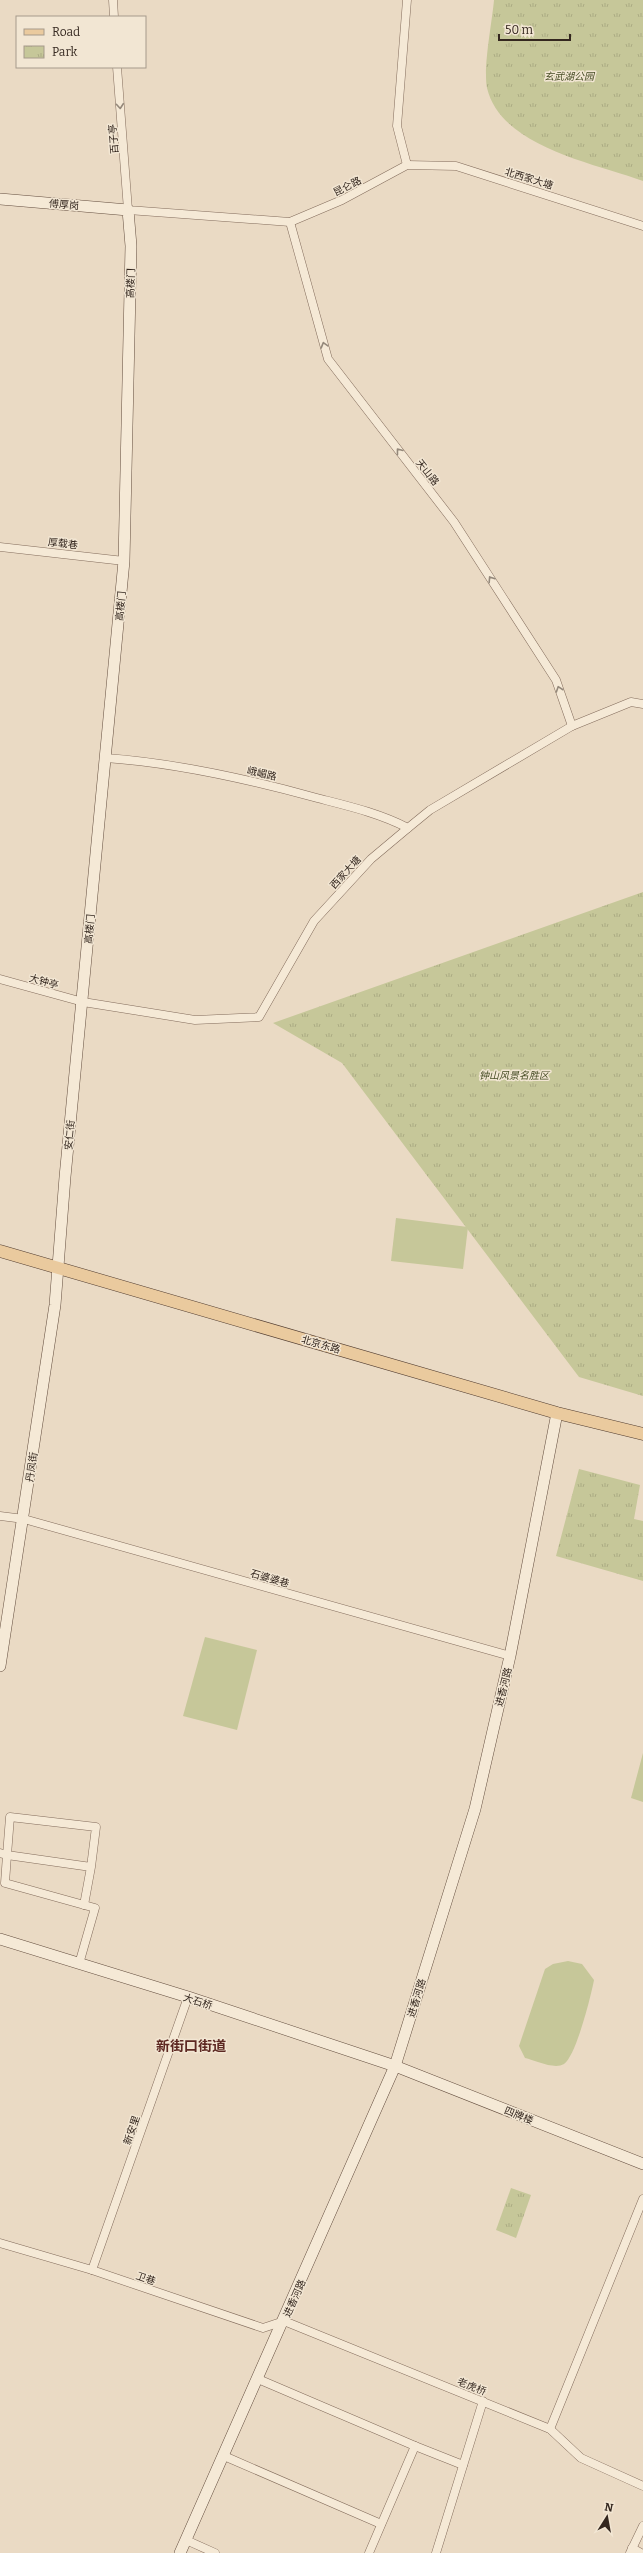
<svg xmlns="http://www.w3.org/2000/svg" width="643" height="2553" font-family="Bitter,'Noto Sans SC',serif">
<style>
.park{fill:url(#park-tufts)}
.pitch{fill:#c6c799}
.lines{fill:none;stroke-linecap:round;stroke-linejoin:round}
.street-casing{stroke:#836c5c;stroke-width:9}
.secondary-casing{stroke:#644e3f;stroke-width:12}
.primary-casing{stroke:#513c30;stroke-width:13}
.street{stroke:#f5e9d6;stroke-width:8}
.secondary{stroke:#f5e9d6;stroke-width:11}
.primary{stroke:#eaca9e;stroke-width:12}
.oneway{stroke:#94887a}
.labels{text-anchor:middle;stroke-width:3;stroke-linejoin:round;paint-order:stroke}
.park-label{font-size:10px;font-style:italic;fill:#494f27;stroke:#f2e6d3}
.street-label{font-size:10px;fill:#34271f;stroke:#f2e6d3}
.district-label{font-size:14px;font-weight:bold;fill:#5d2822;stroke:#f2e6d3}
</style>
<defs>
<pattern id="park-tufts" width="24" height="20" patternUnits="userSpaceOnUse"><rect width="24" height="20" fill="#c6c799"/><path d="M3 7l-1-3M5 7V3M7 7l1-3M15 17l-1-3M17 17v-4M19 17l1-3" fill="none" stroke="#abab83"/></pattern>
</defs>
<rect width="100%" height="100%" fill="#eadac4"/>
<g class="park">
<path d="M494,0H643V181C594,163 501,147 487,88C483,67 492,23 494,0Z"/>
<polygon points="643,892 643,1396 579,1377 342,1063 273,1023"/>
<polygon points="579,1469 640,1485 634,1519 643,1521 643,1581 556,1556"/>
<polygon points="511,2188 531,2195 516,2238 496,2230"/>
</g>
<g class="pitch">
<polygon points="396,1218 468,1227 463,1269 391,1261"/>
<polygon points="205,1637 257,1650 237,1730 183,1716"/>
<polygon points="643,1753 643,1802 631,1798"/>
<path d="M568,1961L582,1964L594,1980C591,1996 576,2056 564,2064C554,2070 535,2060 525,2058L519,2046L545,1969L553,1964Z"/>
</g>
<g class="lines">
<defs>
<g id="street">
<polyline points="113,0 114,17"/>
<polyline points="117,67 128,210 290,222 342,200 407,165 456,166 643,226"/>
<polyline points="407,165 397,126 407,0"/>
<polyline points="290,222 328,359 454,522 556,680 572,726"/>
<polyline points="0,547 124,561"/>
<path d="M106,758C177,763 248,779 317,798C348,806 379,813 408,828"/>
<polyline points="0,979 83,1002 195,1020 259,1017 314,921 371,859 408,828 430,810 572,726 631,702 643,704"/>
<polyline points="0,1516 24,1519 510,1656"/>
<polyline points="0,1853 7,1855 5,1883 95,1908 79,1964"/>
<polyline points="84,1905 91,1867 7,1855 10,1817 96,1827 91,1867"/>
<polyline points="0,2243 92,2270 263,2328 284,2321 550,2429 581,2458 643,2486"/>
<polyline points="92,2270 188,1997"/>
<polyline points="258,2379 415,2446 369,2553"/>
<polyline points="550,2429 643,2199"/>
<polyline points="415,2446 463,2465"/>
<polyline points="224,2456 381,2524"/>
<polyline points="186,2540 215,2553"/>
<polyline points="632,2548 641,2553"/>
<polyline points="436,2553 483,2401"/>
<polyline points="630,2553 643,2526"/>
</g>
<g id="secondary">
<polyline points="0,199 128,210 131,246 124,561 65,1177 55,1305 0,1666"/>
<polyline points="0,1939 188,1997 395,2066 643,2164"/>
<polyline points="180,2553 395,2066 475,1809 510,1656 557,1413"/>
</g>
<polyline id="primary" points="0,1251 557,1413 643,1434"/>
</defs>
<use href="#street" class="street-casing"/>
<use href="#secondary" class="secondary-casing"/>
<use href="#primary" class="primary-casing"/>
<use href="#street" class="street"/>
<use href="#secondary" class="secondary"/>
<use href="#primary" class="primary"/>
</g>
<defs><path id="oneway-chevron" d="M-2-3.5L2.5 0L-2 3.5" fill="none" stroke-width="1.6" stroke-linecap="round" stroke-linejoin="round"/></defs>
<g class="oneway">
<use href="#oneway-chevron" transform="translate(120 106) rotate(85)"/>
<use href="#oneway-chevron" transform="translate(324 345) rotate(-106)"/>
<use href="#oneway-chevron" transform="translate(399 451) rotate(-128)"/>
<use href="#oneway-chevron" transform="translate(491 579) rotate(-123)"/>
<use href="#oneway-chevron" transform="translate(559 689) rotate(-109)"/>
</g>
<g class="labels">
<g class="park-label">
<text x="569" y="80">玄武湖公园</text>
<text x="514" y="1079">钟山风景名胜区</text>
</g>
<g class="street-label">
<text transform="translate(113 139) rotate(-95)" y="4">百子亭</text>
<text transform="translate(529 178) rotate(17)" y="4">北西家大塘</text>
<text transform="translate(347 186) rotate(-27)" y="4">昆仑路</text>
<text transform="translate(64 204) rotate(5)" y="4">傅厚岗</text>
<text transform="translate(130 283) rotate(-88)" y="4">高楼门</text>
<text transform="translate(428 472) rotate(52)" y="4">天山路</text>
<text transform="translate(63 543) rotate(7)" y="4">厚载巷</text>
<text transform="translate(120 606) rotate(-85)" y="4">高楼门</text>
<text transform="translate(262 773) rotate(13)" y="4">峨嵋路</text>
<text transform="translate(345 872) rotate(-48)" y="4">西家大塘</text>
<text transform="translate(89 929) rotate(-85)" y="4">高楼门</text>
<text transform="translate(44 981) rotate(15)" y="4">大钟亭</text>
<text transform="translate(69 1135) rotate(-85)" y="4">安仁街</text>
<text transform="translate(321 1344) rotate(16)" y="4">北京东路</text>
<text transform="translate(31 1467) rotate(-82)" y="4">丹凤街</text>
<text transform="translate(270 1578) rotate(16)" y="4">石婆婆巷</text>
<text transform="translate(503 1687) rotate(-76)" y="4">进香河路</text>
<text transform="translate(416 1998) rotate(-73)" y="4">进香河路</text>
<text transform="translate(198 2001) rotate(18)" y="4">大石桥</text>
<text transform="translate(519 2115) rotate(22)" y="4">四牌楼</text>
<text transform="translate(131 2130) rotate(-71)" y="4">新安里</text>
<text transform="translate(146 2278) rotate(19)" y="4">卫巷</text>
<text transform="translate(294 2298) rotate(-66)" y="4">进香河路</text>
<text transform="translate(472 2386) rotate(22)" y="4">老虎桥</text>
</g>
<g class="district-label">
<text x="191" y="2051">新街口街道</text>
</g>
</g>
<rect x="16" y="16" width="130" height="52" fill="#f2e6d3" stroke="#a69a8b"/>
<rect x="24" y="29" width="20" height="6" fill="#eaca9e" stroke="#a69a8b"/>
<text x="52" y="36" font-size="12" fill="#34271f">Road</text>
<rect x="24" y="46" width="20" height="12" fill="url(#park-tufts)" stroke="#a69a8b"/>
<text x="52" y="56" font-size="12" fill="#34271f">Park</text>
<g transform="translate(607 2517) rotate(11)" stroke="#f2e6d3" stroke-width="3" paint-order="stroke">
<path d="M0-3L7 15L0 10L-7 15Z" fill="#34271f"/>
<text y="-6" font-size="11" font-weight="bold" text-anchor="middle" fill="#34271f">N</text>
</g>
<path d="M499 34v6h71v-6" fill="none" stroke="#34271f" stroke-width="2"/>
<text x="505" y="34" font-size="12" fill="#34271f" stroke="#f2e6d3" stroke-width="3" paint-order="stroke">50 m</text>
</svg>
